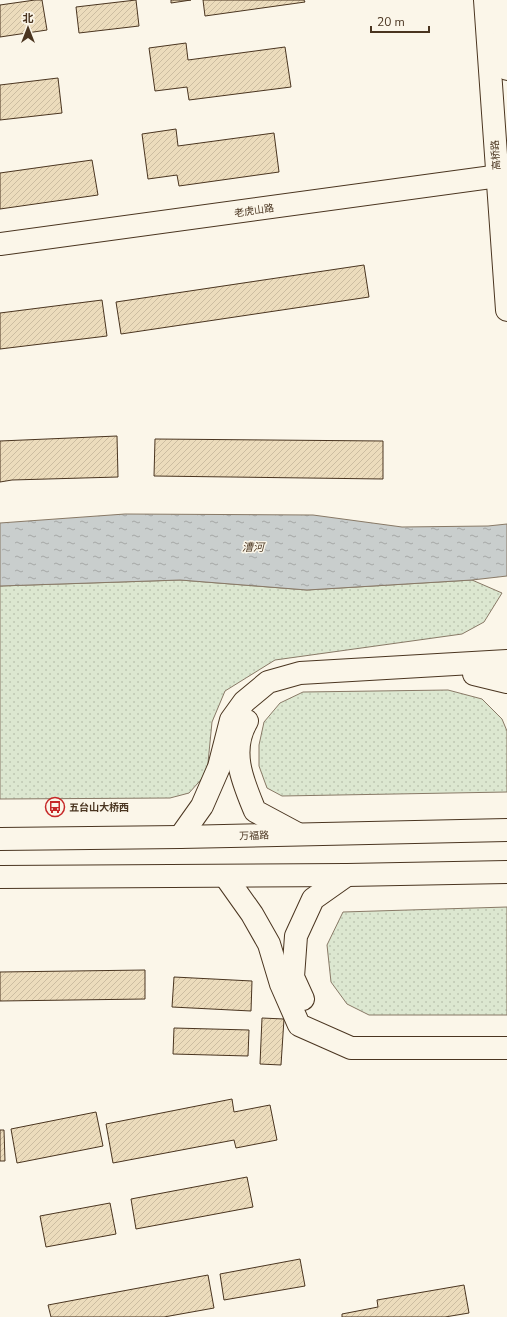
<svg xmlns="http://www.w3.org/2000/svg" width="507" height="1317" font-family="'Nunito Sans','Noto Sans SC',sans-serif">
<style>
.grass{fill:url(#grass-dots);stroke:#887966}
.water{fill:url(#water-ripples);stroke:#887966}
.building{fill:url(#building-hatch);stroke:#4a3520}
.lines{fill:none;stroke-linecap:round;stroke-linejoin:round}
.secondary-casing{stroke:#4a3520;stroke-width:24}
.primary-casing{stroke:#4a3520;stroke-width:24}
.secondary{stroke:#fbf6e9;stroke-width:22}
.primary{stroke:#fbf6e9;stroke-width:22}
.labels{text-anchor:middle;stroke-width:3;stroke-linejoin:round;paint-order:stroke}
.street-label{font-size:10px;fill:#4a3520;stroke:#fbf6e9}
.poi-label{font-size:10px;font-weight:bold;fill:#4a3520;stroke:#fbf6e9;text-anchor:start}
.water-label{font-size:11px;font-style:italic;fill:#4a3520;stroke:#fbf6e9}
</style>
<defs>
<pattern id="grass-dots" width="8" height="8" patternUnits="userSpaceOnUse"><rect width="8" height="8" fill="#dce7d0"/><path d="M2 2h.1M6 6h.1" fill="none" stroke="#bec7b2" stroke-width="1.8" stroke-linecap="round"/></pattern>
<pattern id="water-ripples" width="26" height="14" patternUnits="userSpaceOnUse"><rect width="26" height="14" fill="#c9cecd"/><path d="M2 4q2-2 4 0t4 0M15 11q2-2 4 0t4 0" fill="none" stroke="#a5a8a6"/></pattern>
<pattern id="building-hatch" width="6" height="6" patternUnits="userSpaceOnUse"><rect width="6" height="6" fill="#ecdcbc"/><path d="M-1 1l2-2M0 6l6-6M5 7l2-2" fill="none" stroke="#ccbda1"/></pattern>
</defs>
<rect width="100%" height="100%" fill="#fbf6e9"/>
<g class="grass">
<polygon points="180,580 307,590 472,580 502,593 484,622 462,634 275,660 225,691 212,722 207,773 189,793 170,798 0,799 0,586"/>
<polygon points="448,690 482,699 502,719 507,731 507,792 282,796 267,788 259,766 259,745 264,722 280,703 303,692"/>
<polygon points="507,907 507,1015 369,1015 347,1004 331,982 327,945 343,912"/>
</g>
<polygon class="water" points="125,514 313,515 402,527 488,526 507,524 507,576 472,580 307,590 180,580 0,586 0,523"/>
<g class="building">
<polygon points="35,0 42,0 47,30 0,37 0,5"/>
<polygon points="136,0 139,26 79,33 76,7"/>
<polygon points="171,0 191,0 171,3"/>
<polygon points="203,0 304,0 305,2 205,16"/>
<polygon points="186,43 188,60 285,47 291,87 189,100 187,87 155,91 149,48"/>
<polygon points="58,78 62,113 0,120 0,85"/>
<polygon points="176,129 178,146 274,133 279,172 179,186 177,175 148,179 142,134"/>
<polygon points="92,160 98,195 0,209 0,173"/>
<polygon points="364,265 369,297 121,334 116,302"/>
<polygon points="102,300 107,336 0,349 0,313"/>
<polygon points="117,436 118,477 12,480 0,482 0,441"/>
<polygon points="155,439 383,441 383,479 154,476"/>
<polygon points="145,970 145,999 0,1001 0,972"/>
<polygon points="174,977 252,981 251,1011 172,1007"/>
<polygon points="262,1018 284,1019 281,1065 260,1064"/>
<polygon points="174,1028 249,1030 248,1056 173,1054"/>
<polygon points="232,1099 234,1112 270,1105 277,1140 236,1148 234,1140 113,1163 106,1124"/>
<polygon points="96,1112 103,1146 17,1163 11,1129"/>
<polygon points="0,1130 4,1130 5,1161 0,1161"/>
<polygon points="247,1177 253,1207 136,1229 131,1199"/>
<polygon points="110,1203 116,1234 46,1247 40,1216"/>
<polygon points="300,1259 305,1286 224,1300 220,1274"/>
<polygon points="208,1275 214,1308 164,1317 51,1317 48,1305"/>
<polygon points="464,1285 469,1313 445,1317 342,1317 342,1314 378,1307 377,1300"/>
</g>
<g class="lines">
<defs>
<g id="secondary">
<polyline points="485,0 507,310"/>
<polyline points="502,0 507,69"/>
<polyline points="0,244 507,175"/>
</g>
<g id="primary">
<polyline points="474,674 507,682"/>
<path d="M247,721C229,751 243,782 255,811L296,833"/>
<polyline points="180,837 202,806 219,767 231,720 244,702 268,682 300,673 507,661"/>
<polyline points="0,839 180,837 507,830"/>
<polyline points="225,876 252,914 269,944 281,984 299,1025 351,1048 507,1048"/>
<polyline points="0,877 347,875 507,872"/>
<polyline points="303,999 293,977 296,936 313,899 347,875"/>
</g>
</defs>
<use href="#secondary" class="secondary-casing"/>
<use href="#primary" class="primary-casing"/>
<use href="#secondary" class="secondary"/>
<use href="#primary" class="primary"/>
</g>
<defs>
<symbol id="bus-ring" viewBox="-11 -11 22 22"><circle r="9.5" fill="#fbf6e9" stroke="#c62828" stroke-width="1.5"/><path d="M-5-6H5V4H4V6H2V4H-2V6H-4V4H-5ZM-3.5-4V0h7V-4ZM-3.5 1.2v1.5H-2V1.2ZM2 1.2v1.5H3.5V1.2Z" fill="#c62828"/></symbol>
</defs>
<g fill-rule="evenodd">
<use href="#bus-ring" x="44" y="796" width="22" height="22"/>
</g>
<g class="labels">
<g class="street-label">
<text transform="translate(495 155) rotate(-94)" y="4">高桥路</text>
<text transform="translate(254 210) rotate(-8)" y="4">老虎山路</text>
<text transform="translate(254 835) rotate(-2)" y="4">万福路</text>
</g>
<g class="poi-label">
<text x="69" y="811">五台山大桥西</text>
</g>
<g class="water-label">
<text x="253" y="551">漕河</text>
</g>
</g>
<g transform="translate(28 28)" stroke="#fbf6e9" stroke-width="3" paint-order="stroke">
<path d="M0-3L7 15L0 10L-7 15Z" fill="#4a3520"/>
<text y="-6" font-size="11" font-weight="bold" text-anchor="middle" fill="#4a3520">北</text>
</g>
<path d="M371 26v6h58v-6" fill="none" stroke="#4a3520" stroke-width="2"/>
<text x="377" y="26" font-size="12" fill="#4a3520" stroke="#fbf6e9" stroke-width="3" paint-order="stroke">20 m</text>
</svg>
